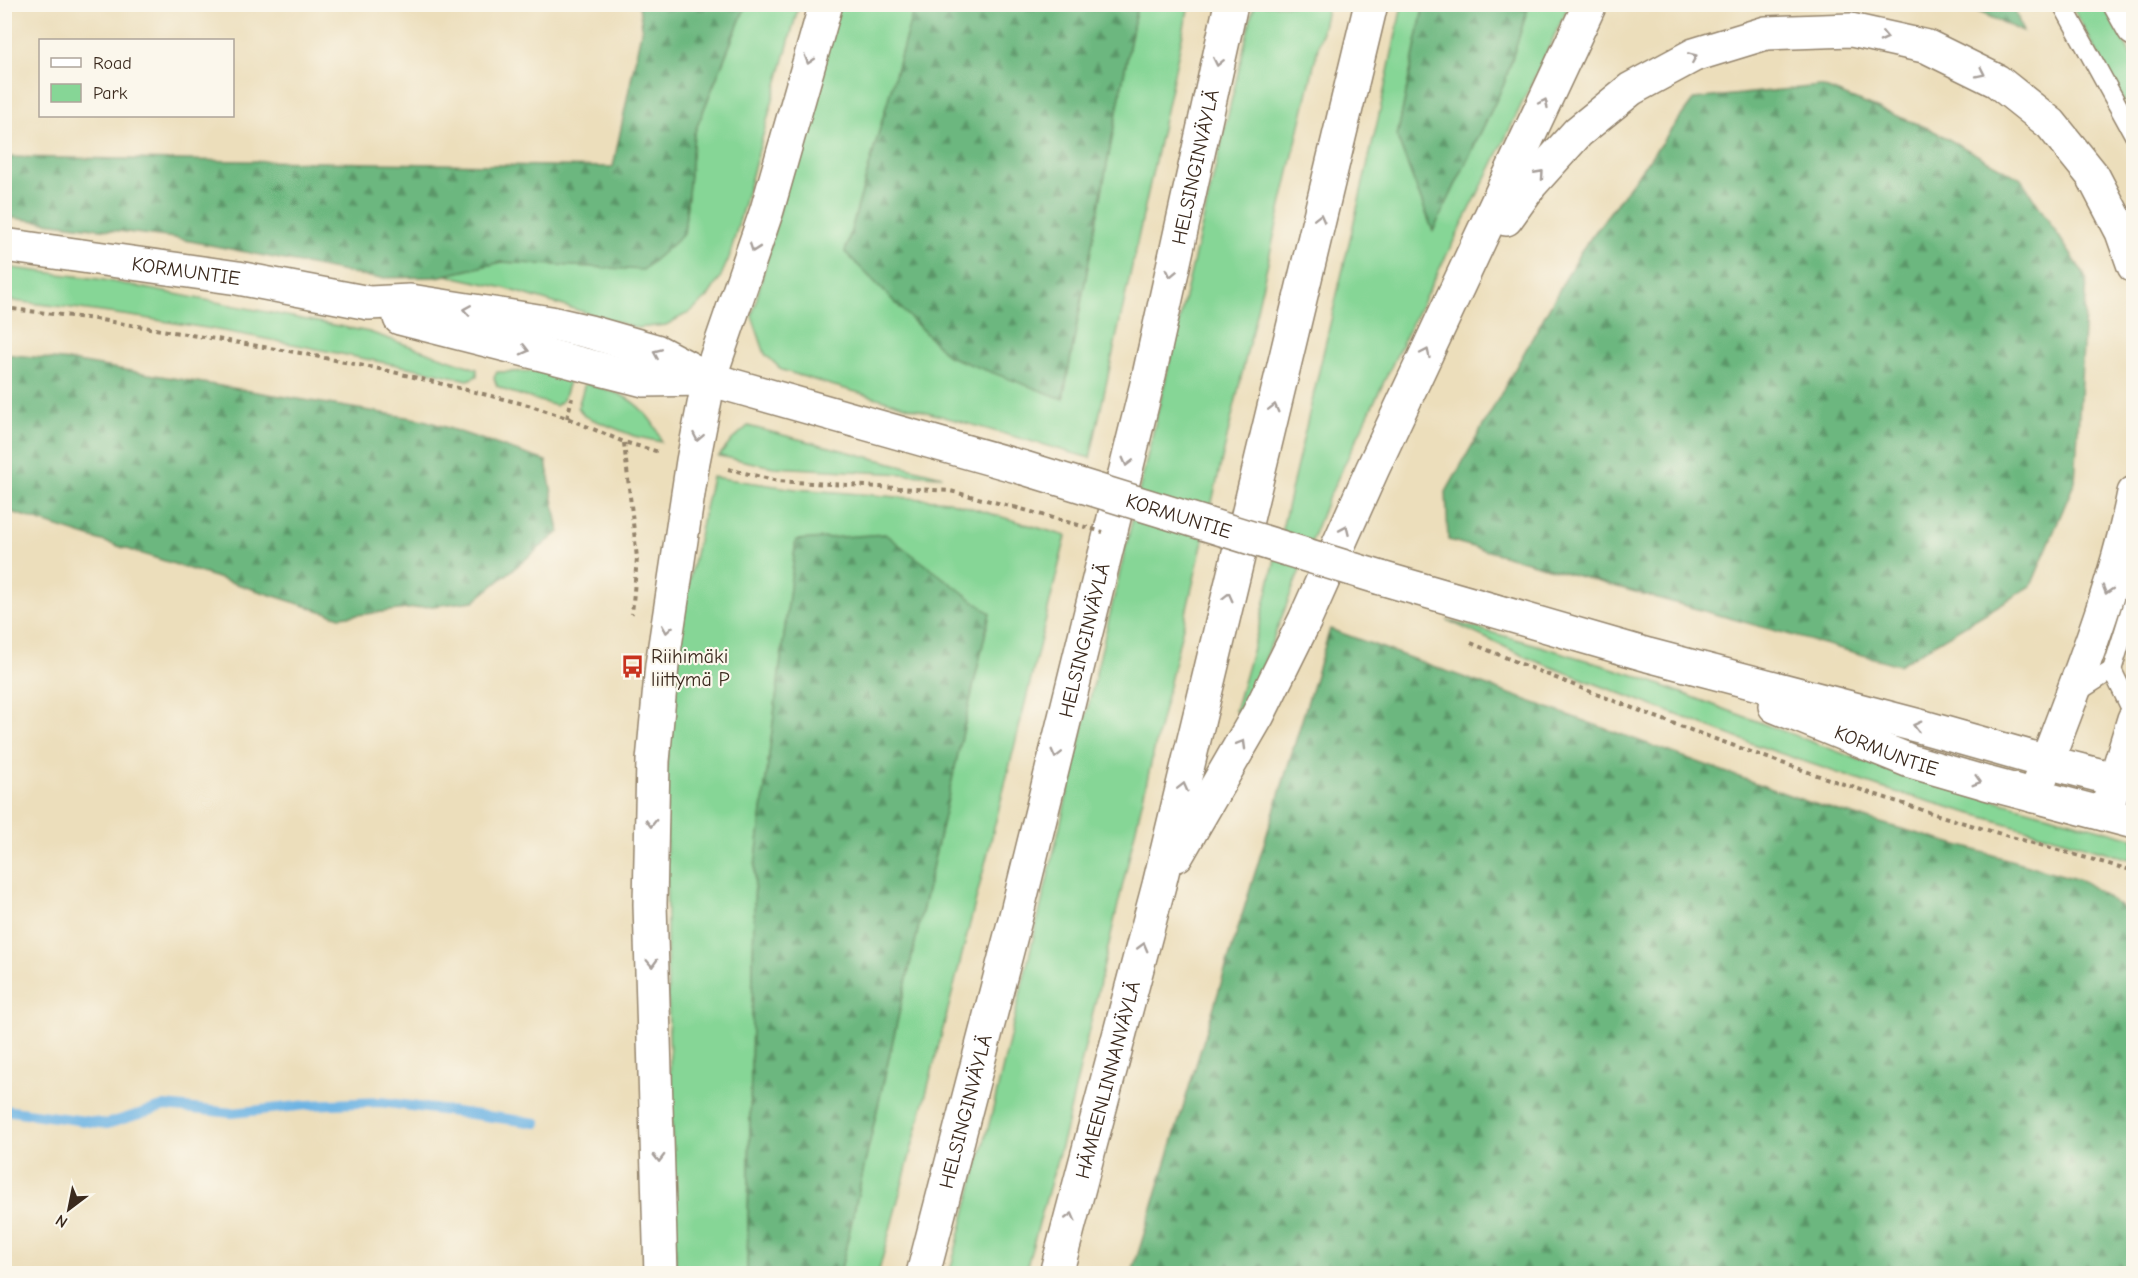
<svg xmlns="http://www.w3.org/2000/svg" width="2138" height="1278" font-family="'Comic Neue',sans-serif">
<style>
.green{fill:#86d696;stroke:#60805a;stroke-width:1.5}
.forest{fill:url(#forest-firs);stroke:#54704e;stroke-width:1.5}
.lines{fill:none;stroke-linecap:round;stroke-linejoin:round}
.stream{stroke:#6cb3e3;stroke-width:10}
.lane-casing{stroke:#94846c;stroke-width:21}
.secondary-casing{stroke:#94846c;stroke-width:36}
.highway-casing{stroke:#94846c;stroke-width:36}
.path{stroke:#94846c;stroke-width:4;stroke-dasharray:4.5 4.5;stroke-linecap:butt}
.lane{stroke:#fff;stroke-width:18}
.secondary{stroke:#fff;stroke-width:33}
.highway{stroke:#fff;stroke-width:33}
.secondary-bridge-casing{stroke:#94846c;stroke-width:36;stroke-linecap:butt}
.path-bridge{stroke:#94846c;stroke-width:4;stroke-dasharray:4.5 4.5;stroke-linecap:butt}
.secondary-bridge{stroke:#fff;stroke-width:33}
.oneway{stroke:#a79f9a}
.labels{text-anchor:middle;stroke-width:4.5;stroke-linejoin:round;paint-order:stroke}
.street-label{font-size:20px;fill:#3b2a1e;stroke:#fbf7ec}
.poi-label{font-size:20px;fill:#3b2a1e;stroke:#fbf7ec;text-anchor:start}
</style>
<defs>
<pattern id="forest-firs" width="22" height="20" patternUnits="userSpaceOnUse" patternTransform="scale(1.5)"><rect width="22" height="20" fill="#6cb77f"/><path d="M5 1l3.5 6h-7zM16 11l3.5 6h-7z" fill="#5a9567"/></pattern>
</defs>
<rect width="100%" height="100%" fill="#fbf7ec"/>
<filter id="ink" filterUnits="userSpaceOnUse"><feTurbulence type="fractalNoise" baseFrequency=".0167" numOctaves="2"/><feDisplacementMap in="SourceGraphic" scale="12" xChannelSelector="R" yChannelSelector="G"/><feConvolveMatrix kernelMatrix="1 2 1 2 8 2 1 2 1" color-interpolation-filters="sRGB"/></filter>
<filter id="wash" filterUnits="userSpaceOnUse"><feTurbulence type="fractalNoise" baseFrequency=".008" numOctaves="4" result="noise"/><feDisplacementMap in="SourceGraphic" scale="24" xChannelSelector="R" yChannelSelector="G"/><feGaussianBlur stdDeviation="1.35" result="paint"/><feColorMatrix in="noise" values="0 0 0 0 0 0 0 0 0 0 0 0 0 0 0 0 0 1.4 0 .05"/><feComposite in="paint" operator="in"/></filter>
<g filter="url(#wash)">
<rect width="100%" height="100%" fill="#ecdebb"/>
<g class="green">
<polygon points="746,5 799,5 729,258 720,278 707,298 690,312 666,325 637,328 504,288 446,275 501,262 643,269 684,233 694,134"/>
<polygon points="839,5 915,5 845,252 1063,399 1137,5 1189,5 1090,458 824,383 782,370 765,354 752,316 794,155"/>
<polygon points="1254,5 1328,5 1065,1132 1025,1273 949,1274 992,1113"/>
<polygon points="1402,5 1424,5 1397,137 1433,231 1504,84 1529,5 1569,5 1492,166 1411,325 1326,503 1244,714 1235,711 1260,623 1379,115"/>
<polygon points="2071,5 2104,5 2133,59 2133,118"/>
<path d="M5,267L98,279L369,332L477,369V376L468,380C433,371 397,365 361,358C241,332 126,313 5,300Z"/>
<polygon points="555,371 571,375 563,400 556,406 507,391 497,386 494,378 497,372"/>
<path d="M585,383C597,387 610,390 621,395C638,403 658,424 661,442L634,436L584,416L578,407Z"/>
<polygon points="748,426 942,476 774,467 719,456 733,439"/>
<path d="M712,477L796,489L948,501L1066,536C1006,783 945,1029 878,1274L840,1273L990,613L796,540L755,867L747,1273L676,1274L667,958L666,770L681,618Z"/>
<polygon points="1447,620 1540,646 1634,675 1889,771 2133,838 2133,860 1882,788 1756,745 1533,660"/>
</g>
<g class="forest">
<polygon points="915,4 1137,5 1063,399 948,356 845,252"/>
<polygon points="1424,4 1529,5 1504,84 1433,231 1397,137"/>
<polygon points="639,5 746,5 694,134 684,234 643,270 502,262 437,277 375,278 175,238 5,217 5,157 613,167 642,27"/>
<polygon points="1964,5 2013,5 2023,32"/>
<polygon points="1820,86 1930,129 2021,179 2087,279 2075,481 2031,586 1899,665 1448,540 1446,492 1581,251 1694,99"/>
<polygon points="5,354 71,361 424,420 546,461 559,532 474,601 340,617 5,510"/>
<polygon points="885,534 990,613 840,1273 747,1273 755,867 796,540"/>
<polygon points="1330,629 1811,803 2083,881 2133,915 2133,1273 1132,1273"/>
</g>
<g class="lines">
<polyline class="stream" points="4,1110 107,1124 165,1106 232,1113 308,1105 381,1102 537,1123"/>
</g>
</g>
<g filter="url(#ink)">
<g class="lines">
<defs>
<g id="lane">
<polyline points="2062,4 2134,135"/>
<polyline points="2112,670 2134,599"/>
<polyline points="2076,693 2112,670 2134,715"/>
</g>
<g id="secondary">
<path id="s1" d="M4,245L238,278L369,303L410,301L551,323L590,332L656,351L709,379L1024,468"/>
<polyline points="400,318 644,380 707,379"/>
<polyline points="1381,578 1648,655 1923,727 2047,762 2134,784"/>
<path id="s2" d="M1775,706L1910,761L1986,783L2134,822"/>
</g>
<g id="highway">
<polyline points="2120,4 2134,29"/>
<polyline points="1506,219 1531,184 1578,132 1631,89 1694,55 1766,33 1851,30 1928,47 1997,81 2051,124 2093,176 2122,232 2134,266"/>
<path d="M2034,796C2070,698 2114,595 2134,493"/>
<polyline points="2105,814 2134,719"/>
<polyline points="1177,855 1258,715 1305,620 1372,470 1590,4"/>
<polyline points="661,1274 650,904 653,761 662,665 693,461 709,379 767,210 826,4"/>
<path id="s3" d="M923,1274L1017,912L1148,380L1231,4"/>
<path id="s4" d="M1056,1274L1159,885L1371,4"/>
</g>
</defs>
<use href="#lane" class="lane-casing"/>
<use href="#secondary" class="secondary-casing"/>
<use href="#highway" class="highway-casing"/>
<g class="path">
<polyline points="4,308 95,319 300,353 389,371 528,405 567,418 624,442 659,452"/>
<polyline points="567,418 572,398"/>
<polyline points="624,443 637,558 632,614"/>
<polyline points="728,469 778,481 950,491 1014,507"/>
<path d="M1471,643C1611,702 1753,755 1898,802C1975,828 2055,849 2134,871"/>
</g>
<use href="#lane" class="lane"/>
<use href="#secondary" class="secondary"/>
<use href="#highway" class="highway"/>
<defs>
<g id="secondary-bridge">
<path id="s5" d="M1024,468L1381,578"/>
</g>
</defs>
<use href="#secondary-bridge" class="secondary-bridge-casing"/>
<polyline class="path-bridge" points="1014,507 1103,532"/>
<use href="#secondary-bridge" class="secondary-bridge"/>
</g>
<defs><path id="oneway-chevron" d="M-2-3.5L2.5 0L-2 3.5" fill="none" stroke-width="1.6" stroke-linecap="round" stroke-linejoin="round" transform="scale(1.5)"/></defs>
<g class="oneway">
<use href="#oneway-chevron" transform="translate(1884 37) rotate(13)"/>
<use href="#oneway-chevron" transform="translate(1693 57) rotate(-23)"/>
<use href="#oneway-chevron" transform="translate(809 60) rotate(107)"/>
<use href="#oneway-chevron" transform="translate(1218 62) rotate(102)"/>
<use href="#oneway-chevron" transform="translate(1981 73) rotate(26)"/>
<use href="#oneway-chevron" transform="translate(1544 103) rotate(-65)"/>
<use href="#oneway-chevron" transform="translate(1540 174) rotate(-48)"/>
<use href="#oneway-chevron" transform="translate(1320 218) rotate(-76)"/>
<use href="#oneway-chevron" transform="translate(754 248) rotate(109)"/>
<use href="#oneway-chevron" transform="translate(1171 273) rotate(102)"/>
<use href="#oneway-chevron" transform="translate(467 310) rotate(-171)"/>
<use href="#oneway-chevron" transform="translate(525 350) rotate(14)"/>
<use href="#oneway-chevron" transform="translate(657 353) rotate(-157)"/>
<use href="#oneway-chevron" transform="translate(1426 353) rotate(-65)"/>
<use href="#oneway-chevron" transform="translate(1274 408) rotate(-76)"/>
<use href="#oneway-chevron" transform="translate(698 437) rotate(101)"/>
<use href="#oneway-chevron" transform="translate(1127 462) rotate(104)"/>
<use href="#oneway-chevron" transform="translate(1345 530) rotate(-66)"/>
<use href="#oneway-chevron" transform="translate(2107 590) rotate(107)"/>
<use href="#oneway-chevron" transform="translate(1228 597) rotate(-76)"/>
<use href="#oneway-chevron" transform="translate(667 629) rotate(99)"/>
<use href="#oneway-chevron" transform="translate(1917 726) rotate(-165)"/>
<use href="#oneway-chevron" transform="translate(1242 744) rotate(-60)"/>
<use href="#oneway-chevron" transform="translate(1056 754) rotate(104)"/>
<use href="#oneway-chevron" transform="translate(1977 781) rotate(16)"/>
<use href="#oneway-chevron" transform="translate(1183 787) rotate(-76)"/>
<use href="#oneway-chevron" transform="translate(651 823) rotate(91)"/>
<use href="#oneway-chevron" transform="translate(1143 947) rotate(-75)"/>
<use href="#oneway-chevron" transform="translate(652 963) rotate(88)"/>
<use href="#oneway-chevron" transform="translate(659 1158) rotate(89)"/>
<use href="#oneway-chevron" transform="translate(1071 1217) rotate(-75)"/>
</g>
</g>
<defs>
<symbol id="bus-bare" viewBox="-9 -9 18 18"><path d="M-5-6H5V4H4V6H2V4H-2V6H-4V4H-5ZM-3.5-4V0h7V-4ZM-3.5 1.2v1.5H-2V1.2ZM2 1.2v1.5H3.5V1.2Z" fill="#c8321e" stroke="#fbf7ec" stroke-width="2.5" paint-order="stroke"/></symbol>
</defs>
<g fill-rule="evenodd">
<use href="#bus-bare" x="616" y="650" width="33" height="33"/>
</g>
<g class="labels">
<g class="street-label">
<text dy="7" stroke="none"><textPath href="#s3" startOffset="1140">HELSINGINVÄYLÄ</textPath></text>
<text dy="7" stroke="none"><textPath href="#s1" startOffset="184">KORMUNTIE</textPath></text>
<text dy="7" stroke="none"><textPath href="#s5" startOffset="162">KORMUNTIE</textPath></text>
<text dy="7" stroke="none"><textPath href="#s3" startOffset="654">HELSINGINVÄYLÄ</textPath></text>
<text dy="7" stroke="none"><textPath href="#s2" startOffset="120">KORMUNTIE</textPath></text>
<text dy="7" stroke="none"><textPath href="#s4" startOffset="201">HÄMEENLINNANVÄYLÄ</textPath></text>
<text dy="7" stroke="none"><textPath href="#s3" startOffset="168">HELSINGINVÄYLÄ</textPath></text>
</g>
<g class="poi-label">
<text x="651" y="663">Riihimäki<tspan x="651" dy="23">liittymä P</tspan></text>
</g>
</g>
<rect width="2138" height="1278" fill="none" stroke="#fbf7ec" stroke-width="24"/>
<rect x="39" y="39" width="195" height="78" fill="#fbf7ec" stroke="#aea59a" stroke-width="1.5"/>
<rect x="51" y="58" width="30" height="9" fill="#ffffff" stroke="#aea59a" stroke-width="1.5"/>
<text x="93" y="69" font-size="18" fill="#3b2a1e">Road</text>
<rect x="51" y="84" width="30" height="18" fill="#86d696" stroke="#aea59a" stroke-width="1.5"/>
<text x="93" y="99" font-size="18" fill="#3b2a1e">Park</text>
<g transform="translate(69 1209) rotate(212)" stroke="#fbf7ec" stroke-width="4.5" paint-order="stroke">
<path d="M0-4.5L10 22L0 15L-10 22Z" fill="#3b2a1e"/>
<text y="-9" font-size="16" font-weight="bold" text-anchor="middle" fill="#3b2a1e">N</text>
</g>
</svg>
